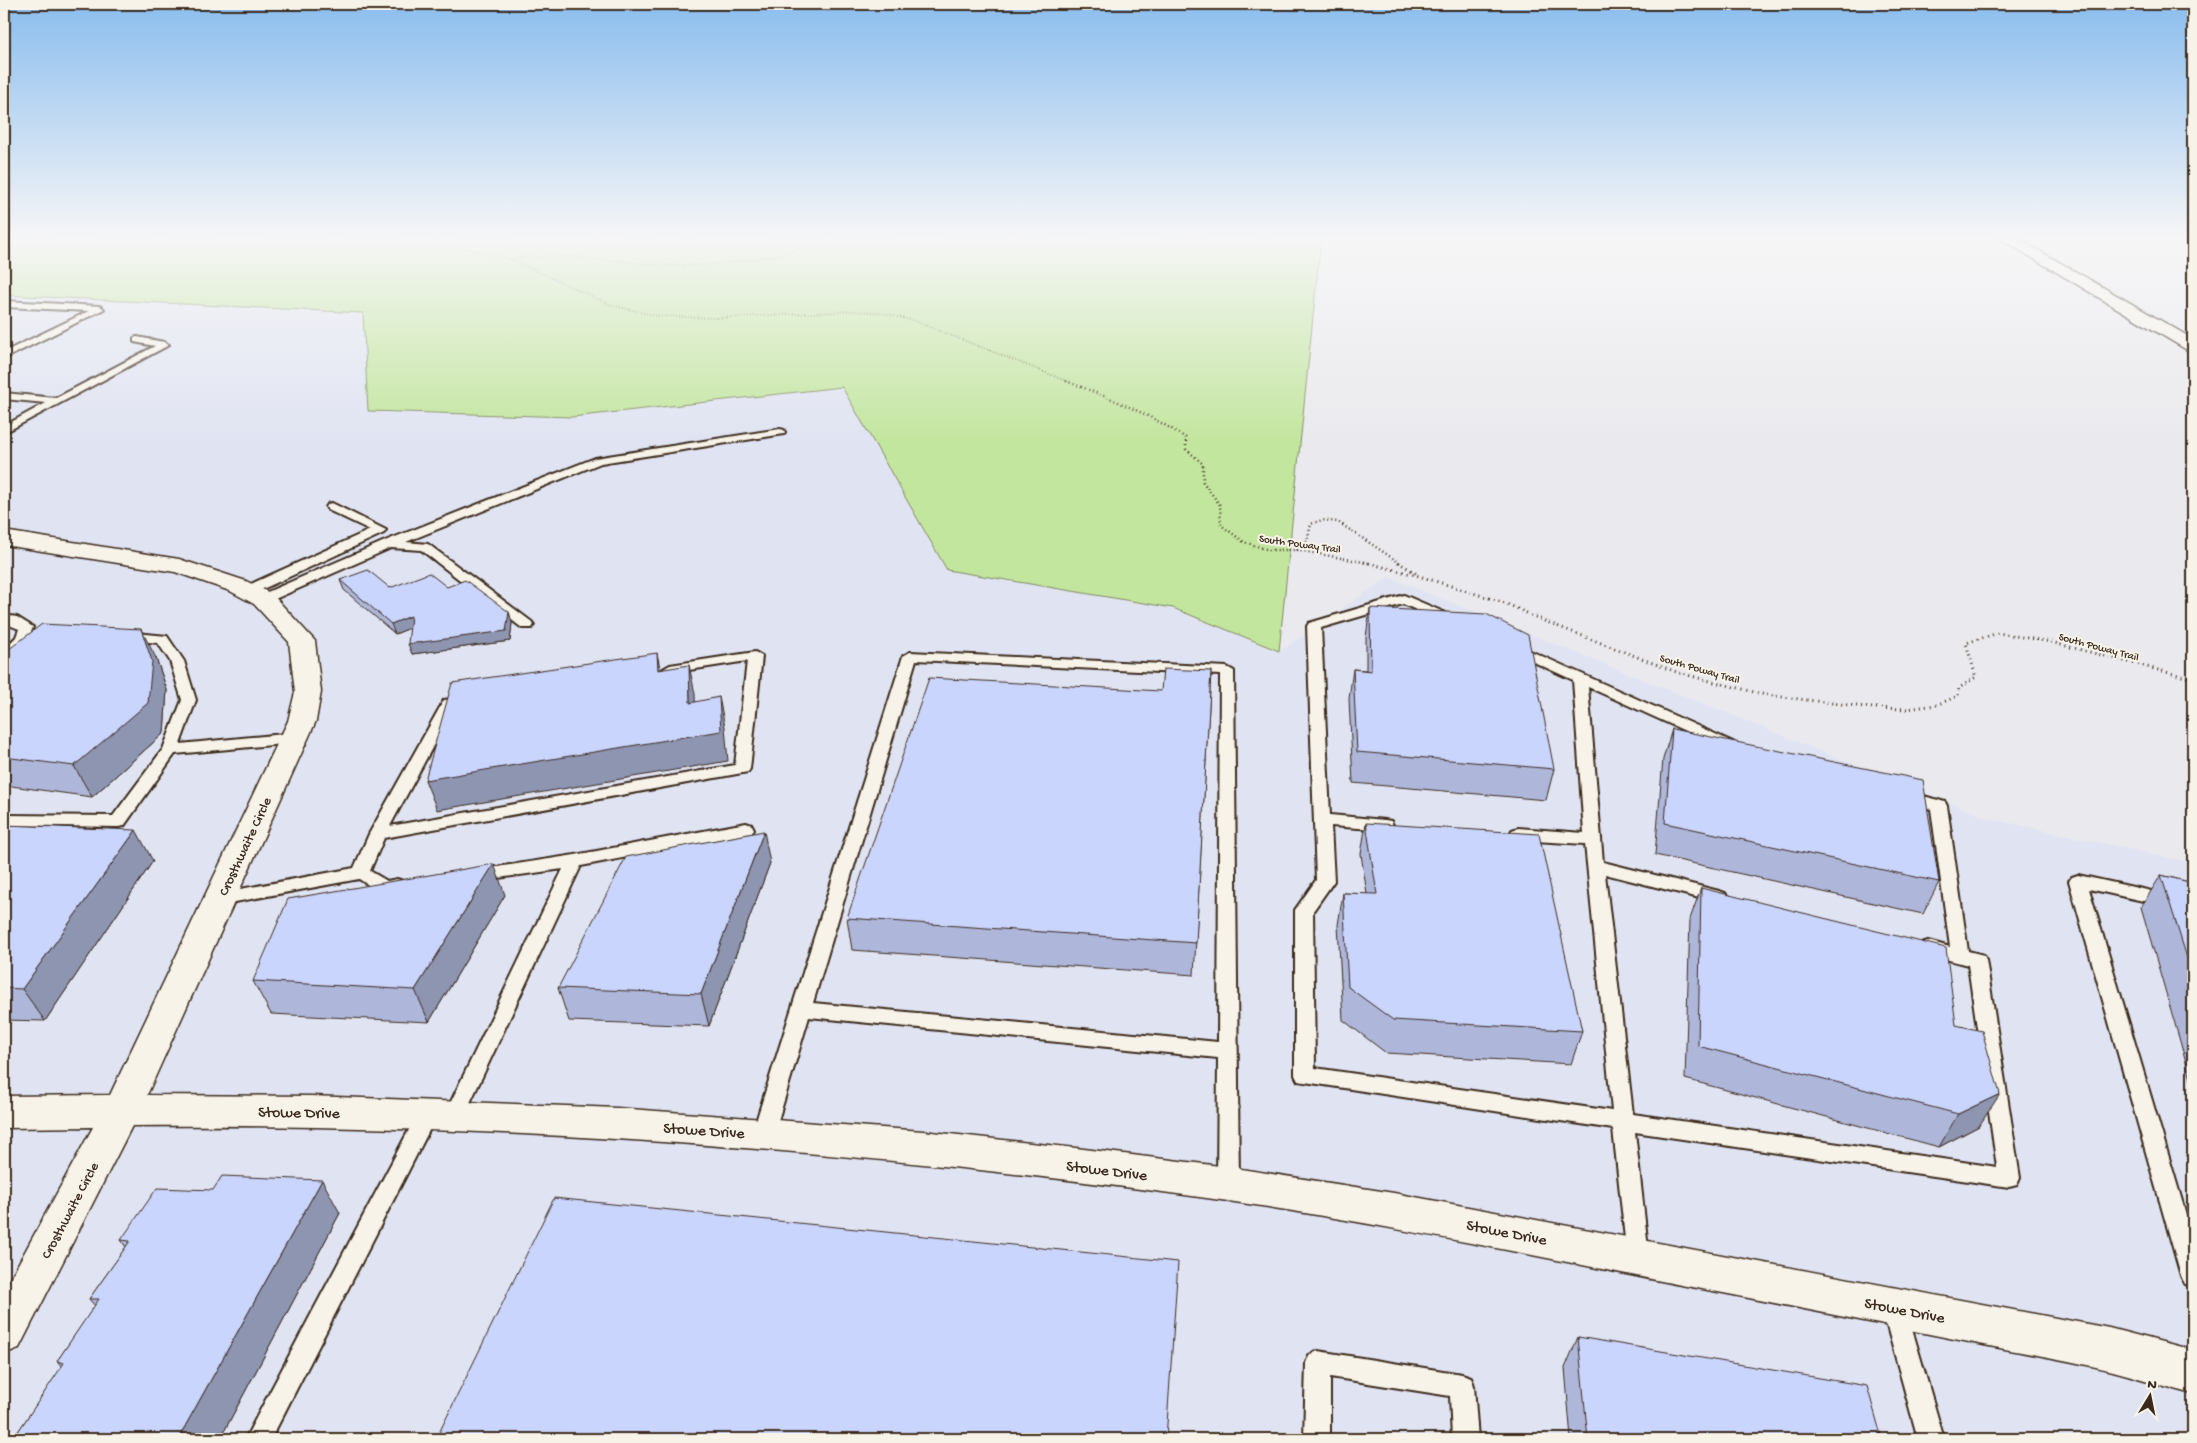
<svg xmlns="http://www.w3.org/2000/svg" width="2197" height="1443" font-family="'Gochi Hand',sans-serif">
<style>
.built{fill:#e0e4f2}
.green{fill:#c3e69f;stroke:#7f885e}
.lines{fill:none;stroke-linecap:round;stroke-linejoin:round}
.lane-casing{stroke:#3b2a1e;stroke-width:4}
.street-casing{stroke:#3b2a1e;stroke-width:3}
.secondary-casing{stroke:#3b2a1e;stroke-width:3}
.path-far2{stroke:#3b2a1e;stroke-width:2;stroke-dasharray:0.5 2.5;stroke-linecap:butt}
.path-far1{stroke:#3b2a1e;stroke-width:2.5;stroke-dasharray:1 3;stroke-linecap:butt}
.path{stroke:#3b2a1e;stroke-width:3;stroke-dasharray:1 4;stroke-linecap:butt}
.lane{fill:#f7f3e8;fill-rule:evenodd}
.street{fill:#f7f3e8;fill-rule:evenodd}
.secondary{fill:#f7f3e8;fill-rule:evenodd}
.wall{fill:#aeb7da;stroke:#3b2a1e}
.shaded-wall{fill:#8d95b1;stroke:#3b2a1e}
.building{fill:#cad5fd;stroke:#3b2a1e}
.labels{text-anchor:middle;stroke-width:4;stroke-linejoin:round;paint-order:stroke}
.far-street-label{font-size:11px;fill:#3b2a1e;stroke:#f7f3e8}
.street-label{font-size:14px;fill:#3b2a1e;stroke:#f7f3e8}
.near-street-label{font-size:16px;fill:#3b2a1e;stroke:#f7f3e8}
</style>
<rect width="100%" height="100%" fill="#eaeaee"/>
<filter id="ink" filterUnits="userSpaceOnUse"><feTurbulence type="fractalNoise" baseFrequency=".02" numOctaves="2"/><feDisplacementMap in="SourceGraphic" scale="10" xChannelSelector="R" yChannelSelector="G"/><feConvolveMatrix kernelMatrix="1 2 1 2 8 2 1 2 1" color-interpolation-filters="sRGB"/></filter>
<g filter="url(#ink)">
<polygon class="built" points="4,295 363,313 368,411 572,417 842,387 948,570 1173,608 1279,652 1388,577 1988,818 2193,863 2193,1439 4,1439"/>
<polygon class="green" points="4,238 1321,238 1279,651 1173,608 947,570 842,387 572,417 368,411 363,313 4,295"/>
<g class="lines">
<defs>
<g id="lane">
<polygon points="4,301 100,306 104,309 4,359 4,352 89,311 4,307"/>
<polygon points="137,337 164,342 169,345 4,433 4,426 46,403 4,399 4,393 56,398 155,346 134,342 134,338"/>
<polygon points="780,429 784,430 785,432 784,434 601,463 406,542 428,544 532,622 534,625 532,628 522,628 421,550 391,548 268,602 258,602 256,599 258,596 385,541 595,458"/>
<polygon points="332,503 386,530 384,533 252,594 242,594 240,591 242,588 370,530 328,510 326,507 328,504"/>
<polygon points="1404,595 1453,616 1455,619 1448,623 1443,622 1403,604 1321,628 1330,815 1385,820 1391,821 1393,825 1391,829 1385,830 1331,826 1334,881 1313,911 1315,1068 1612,1111 1585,844 1518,840 1512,838 1510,834 1512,830 1518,828 1584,833 1573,680 1510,651 1508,648 1510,645 1515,644 1733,742 1736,745 1733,748 1723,748 1588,687 1603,862 1719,891 1725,893 1728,897 1725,901 1719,903 1605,874 1633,1114 1997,1167 1968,965 1922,953 1919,948 1922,943 1928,941 1950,947 1931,809 1900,800 1898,796 1900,792 1906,791 1945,802 1947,806 1968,951 1984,955 1986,960 2020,1178 2017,1185 2009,1187 1635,1132 1649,1257 1646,1264 1638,1267 1630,1264 1627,1257 1613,1129 1298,1081 1295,1075 1295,910 1316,880 1307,626 1309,623"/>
<path d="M4,615L17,617L33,627C29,640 18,657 4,660V649L16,637L19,629L4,623Z"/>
<polygon points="126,632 167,636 184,661 196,700 180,744 294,733 299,735 302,738 299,741 294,743 175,754 124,826 118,827 4,825 4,815 113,816 163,749 182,700 170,661 158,643 121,639 119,636"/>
<path d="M755,652L762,656L750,769L748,772L384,838L370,871L387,881L397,879L403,881L406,885L403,889C382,895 376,890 359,879L219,905L213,903L210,899L213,895L219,893L354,868L369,834L444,700L457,698L462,699L464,702L462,705L454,707L390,826L735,765L747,661L670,673L663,669L670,665Z"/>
<path d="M910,652L1227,667L1234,671L1239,1184L1236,1191L1228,1193L1220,1191L1217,1184L1218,1058L809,1017L774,1134L770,1140L763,1143L756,1140L752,1134L903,656ZM916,660L1220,675L1218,1042L813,1003Z"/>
<polygon points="746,823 752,825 754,829 752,833 581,866 461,1122 454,1125 447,1122 444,1116 563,869 477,881 471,879 468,875 471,871 575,855"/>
<polygon points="2078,875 2193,900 2193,912 2089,889 2193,1238 2193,1287 2185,1284 2181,1276 2069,881 2072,877"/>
<polygon points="427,1106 434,1109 437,1115 271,1439 245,1439 420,1109"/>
<polygon points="1894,1297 1902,1300 1906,1308 1944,1439 1918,1439 1882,1308 1886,1300"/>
<polygon points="1318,1351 1462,1374 1471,1377 1474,1386 1478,1439 1452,1439 1450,1396 1330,1377 1330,1439 1304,1439 1306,1363 1309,1355"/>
</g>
<polygon id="street" points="1999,238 2017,238 2193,339 2193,351 2187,350"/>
<path id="secondary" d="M4,531L179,559L246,581L272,594L315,641L321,692L316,721L147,1095L311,1096L617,1108L923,1131L1076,1148L1228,1167L1394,1193L2109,1328L2193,1350V1394C2166,1387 2140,1378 2113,1371C2065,1359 2017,1352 1969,1342C1873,1323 1777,1303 1681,1285C1531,1255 1380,1223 1228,1201C866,1150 498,1123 132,1126L19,1348L4,1354V1290L93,1127L4,1128V1096L110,1095L288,721L295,692L289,642L254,604L230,591L175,572L4,545Z"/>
</defs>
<use href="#lane" class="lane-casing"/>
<use href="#street" class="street-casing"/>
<use href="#secondary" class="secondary-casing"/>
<g class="path-far2">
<polyline points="426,238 510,259 611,305 657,316 716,318 852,311 882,313 915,321 1069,382"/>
<path d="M511,259C564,252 613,262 666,265C727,268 787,254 845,238"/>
</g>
<g class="path-far1">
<path d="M1066,381C1108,397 1148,413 1186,438V449L1203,464V482L1220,505L1221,525L1244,542L1269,550H1297L1369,563"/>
<polyline points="1297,550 1307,541 1311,524 1322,520 1338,522 1400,563"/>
</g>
<g class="path">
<polyline points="1364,562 1419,576 1505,603 1544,621 1679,673 1766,695 1873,708 1907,709 1936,705 1958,696 1959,688 1976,677 1966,643 1998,633 2051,642 2193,679"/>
<polyline points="1398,562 1417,574"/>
</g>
<use href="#lane" class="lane"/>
<use href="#street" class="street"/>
<use href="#secondary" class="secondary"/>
</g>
<g class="wall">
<polygon points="340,580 390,588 447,587 509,612 512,623 510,641 412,654 410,628 395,634 344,590"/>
<polygon points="1370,608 1554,769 1546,800 1353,783 1349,699 1353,669 1366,670 1366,637"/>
<polygon points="4,653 156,658 167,690 164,733 92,797 4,785"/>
<polygon points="1211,671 1194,975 852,950 847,918 1161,691"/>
<polygon points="1672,729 1939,882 1923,914 1655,855 1663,759"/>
<polygon points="1366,823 1582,1031 1571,1064 1386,1053 1343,1020 1338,925 1343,893 1367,894 1361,854"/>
<polygon points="4,825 153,861 45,1021 4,1020"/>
<polygon points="770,863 709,1026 569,1021 558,988"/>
<polygon points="2161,875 2193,883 2193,1086 2141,907"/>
<polygon points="1701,888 1956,1025 1979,1126 1939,1147 1685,1079 1690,919"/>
<polygon points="505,895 429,1022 271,1014 253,981"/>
<polygon points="340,1213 220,1439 13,1439 62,1367 57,1361 95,1306 89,1299 126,1247 121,1240"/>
<polygon points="1578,1337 1882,1439 1571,1439 1565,1368"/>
</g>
<g class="shaded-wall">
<polygon points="509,612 512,623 510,641 412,654 408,644"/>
<polygon points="411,616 415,626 395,634 391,624"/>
<polygon points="141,629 156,658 167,690 164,733 92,797 74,766"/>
<polygon points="657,653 663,683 658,670"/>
<polygon points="689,665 695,694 696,733 690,703"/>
<polygon points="719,697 725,727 728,761 437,810 425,780"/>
<polygon points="136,830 153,861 45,1021 22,989"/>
<polygon points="764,831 770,863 709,1026 701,994"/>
<polygon points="494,864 505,895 429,1022 415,990"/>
<polygon points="2000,1094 1979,1126 1939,1147 1958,1114"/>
<polygon points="322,1180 340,1213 220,1439 178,1439"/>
</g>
<g class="building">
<polygon points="368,570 390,588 429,573 447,587 465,580 509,612 506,631 408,644 411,616 391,624 340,580"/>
<polygon points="1370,608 1486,614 1528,635 1554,769 1357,752 1353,669 1371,671"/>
<polygon points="42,624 141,629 152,661 148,703 74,766 4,757 4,653"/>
<polygon points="657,653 658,670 689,665 690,703 719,697 721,731 425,780 452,683"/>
<polygon points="1163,669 1211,671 1196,943 847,918 929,678 1161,691"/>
<polygon points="1672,729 1923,780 1939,882 1665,823"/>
<polygon points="1366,823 1539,834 1582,1031 1393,1020 1348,987 1343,893 1377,894"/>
<polygon points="4,825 136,830 22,989 4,988"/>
<polygon points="764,831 701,994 558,988 626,857"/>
<polygon points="494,864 415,990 253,981 288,899"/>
<polygon points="2161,875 2193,883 2193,977"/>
<polygon points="1701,888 1946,948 1956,1025 1982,1031 2000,1094 1958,1114 1698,1046"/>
<polygon points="222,1176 322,1180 178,1439 13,1439 64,1363 57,1361 99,1299 89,1299 130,1241 121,1240 157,1188 213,1190"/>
<polygon points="554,1198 1178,1262 1166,1439 436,1439"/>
<polygon points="1578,1337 1867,1386 1882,1439 1588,1439"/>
</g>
</g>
<linearGradient id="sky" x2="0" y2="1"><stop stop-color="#8abdee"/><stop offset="0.54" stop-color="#f6f6f7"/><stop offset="1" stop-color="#f6f6f7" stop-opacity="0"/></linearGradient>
<rect width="2197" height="440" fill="url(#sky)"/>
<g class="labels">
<g class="far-street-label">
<text transform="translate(1300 543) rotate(8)" y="4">South Poway Trail</text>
<text transform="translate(2099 646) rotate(15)" y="4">South Poway Trail</text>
<text transform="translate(1700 668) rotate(16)" y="4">South Poway Trail</text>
</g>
<g class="street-label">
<text transform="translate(244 846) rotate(-65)" y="5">Crosthwaite Circle</text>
<text transform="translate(69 1210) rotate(-62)" y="5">Crosthwaite Circle</text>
</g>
<g class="near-street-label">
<text transform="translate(299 1111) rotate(1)" y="6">Stowe Drive</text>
<text transform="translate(704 1129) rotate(4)" y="6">Stowe Drive</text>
<text transform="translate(1107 1169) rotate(7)" y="6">Stowe Drive</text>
<text transform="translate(1507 1231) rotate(11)" y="6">Stowe Drive</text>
<text transform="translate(1905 1309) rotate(11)" y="6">Stowe Drive</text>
</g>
</g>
<rect width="2197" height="1443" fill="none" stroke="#f7f3e8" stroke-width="20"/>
<rect x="10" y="10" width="2177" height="1423" fill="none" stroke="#3b2a1e" stroke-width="2" filter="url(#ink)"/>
<g transform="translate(2150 1396) rotate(10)" stroke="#f7f3e8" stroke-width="4" paint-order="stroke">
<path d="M0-4L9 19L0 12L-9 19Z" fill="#3b2a1e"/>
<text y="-8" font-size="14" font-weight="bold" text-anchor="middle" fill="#3b2a1e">N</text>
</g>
</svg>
